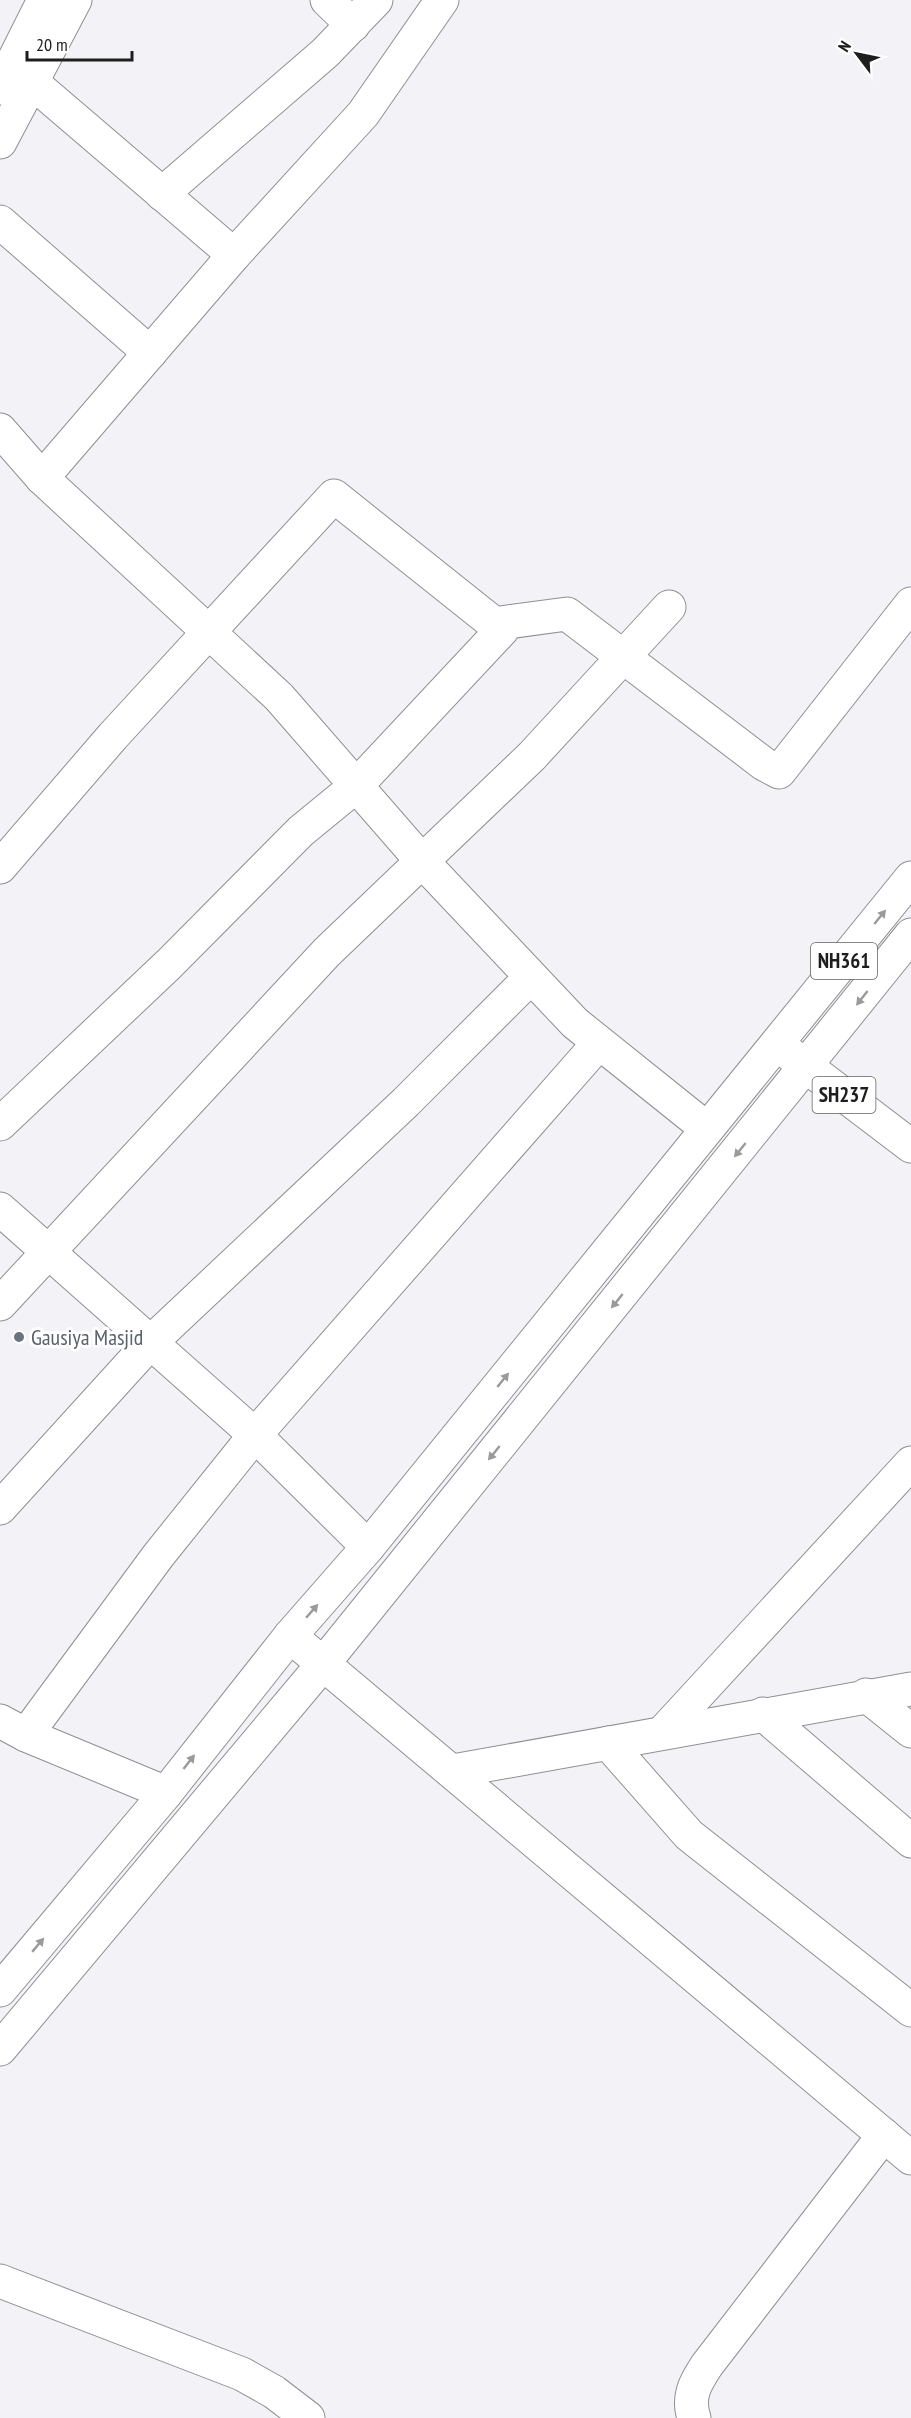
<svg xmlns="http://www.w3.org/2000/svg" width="911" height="2418" font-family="'PT Sans Narrow',sans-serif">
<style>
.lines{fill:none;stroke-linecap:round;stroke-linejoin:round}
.minor-casing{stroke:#8e8f92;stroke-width:35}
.secondary-casing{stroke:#8e8f92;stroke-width:35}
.primary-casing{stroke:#8e8f92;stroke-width:35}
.minor{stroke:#fff;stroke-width:33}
.secondary{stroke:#fff;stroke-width:33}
.primary{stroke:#fff;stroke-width:33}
.oneway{fill:#9a9a9a}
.worship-dot{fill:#6b7280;stroke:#fff;stroke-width:2}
.labels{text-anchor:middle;stroke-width:6;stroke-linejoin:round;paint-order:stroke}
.shield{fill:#fff;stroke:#626262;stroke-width:1.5}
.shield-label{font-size:21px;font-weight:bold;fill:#1e1e1f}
.worship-label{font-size:22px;fill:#5b616d;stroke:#fff;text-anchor:start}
</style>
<rect width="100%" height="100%" fill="#f3f3f7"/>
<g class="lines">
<defs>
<g id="minor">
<polyline points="327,0 353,25"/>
<polyline points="33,83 234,255"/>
<polyline points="162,194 325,53 376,0"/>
<polyline points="0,222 150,353"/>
<polyline points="42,478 234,255 363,114 442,0"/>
<polyline points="493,624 567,614 764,764 779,772 911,604"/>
<polyline points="0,867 113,736 334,496 502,630 356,786 301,831 169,964 0,1124"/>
<polyline points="0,1209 255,1435 368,1547"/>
<polyline points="0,1304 327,952 532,756 669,607"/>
<polyline points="0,1508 150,1343 406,1102 531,977"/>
<polyline points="290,1636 911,2158"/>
<polyline points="866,1695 911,1731"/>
<polyline points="763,1714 911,1841"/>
<polyline points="0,1721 26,1735 166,1793"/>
<polyline points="663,1732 911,1463"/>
<polyline points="26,1735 158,1556 255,1435 598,1044"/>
<polyline points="608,1743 689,1835 911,2010"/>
<polyline points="453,1771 911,1689"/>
<polyline points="0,2281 242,2374 274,2392 308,2418"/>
<path d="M694,2418C687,2397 695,2383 707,2365L884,2135"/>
</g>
<g id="secondary">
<polyline points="0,88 44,0"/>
<polyline points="0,142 75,0"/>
<polyline points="0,430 42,478 279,697 421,860 575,1023 706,1128"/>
</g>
<g id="primary">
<polyline points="790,1054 911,1146"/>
<polyline points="0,1990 166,1793 290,1636 368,1547 911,878"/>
<polyline points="0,2049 323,1664 911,935"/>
</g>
</defs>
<use href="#minor" class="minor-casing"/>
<use href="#secondary" class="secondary-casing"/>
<use href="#primary" class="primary-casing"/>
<use href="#minor" class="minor"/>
<use href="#secondary" class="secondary"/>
<use href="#primary" class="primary"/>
</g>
<defs><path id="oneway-solid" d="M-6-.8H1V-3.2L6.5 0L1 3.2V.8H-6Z" transform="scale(1.5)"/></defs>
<g class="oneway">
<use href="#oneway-solid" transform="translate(880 917) rotate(-51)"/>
<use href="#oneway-solid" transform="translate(862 998) rotate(128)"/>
<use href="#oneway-solid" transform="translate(740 1150) rotate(129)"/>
<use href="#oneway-solid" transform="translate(617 1301) rotate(129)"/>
<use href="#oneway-solid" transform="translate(503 1380) rotate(-51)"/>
<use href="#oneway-solid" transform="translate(494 1453) rotate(129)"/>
<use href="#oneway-solid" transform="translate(312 1611) rotate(-49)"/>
<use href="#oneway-solid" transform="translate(189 1762) rotate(-52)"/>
<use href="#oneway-solid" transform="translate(38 1945) rotate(-50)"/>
</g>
<circle class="worship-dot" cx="19" cy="1337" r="6"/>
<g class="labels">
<g class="shield">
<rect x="811" y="943" width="66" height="36" rx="4.5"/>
<rect x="812.5" y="1077" width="63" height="36" rx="4.5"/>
</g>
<g class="shield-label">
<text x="844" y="968">NH361</text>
<text x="844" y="1102">SH237</text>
</g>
<g class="worship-label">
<text x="31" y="1345">Gausiya Masjid</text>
</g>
</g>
<g transform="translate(857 54) rotate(302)" stroke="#ffffff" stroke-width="4.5" paint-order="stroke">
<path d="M0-4.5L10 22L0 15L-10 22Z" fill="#1e1e1f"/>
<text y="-9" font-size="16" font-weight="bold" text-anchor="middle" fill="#1e1e1f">N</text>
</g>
<path d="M27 51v9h105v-9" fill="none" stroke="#1e1e1f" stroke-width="3"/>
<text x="36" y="51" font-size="18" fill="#1e1e1f" stroke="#ffffff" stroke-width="4.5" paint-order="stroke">20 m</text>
</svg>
